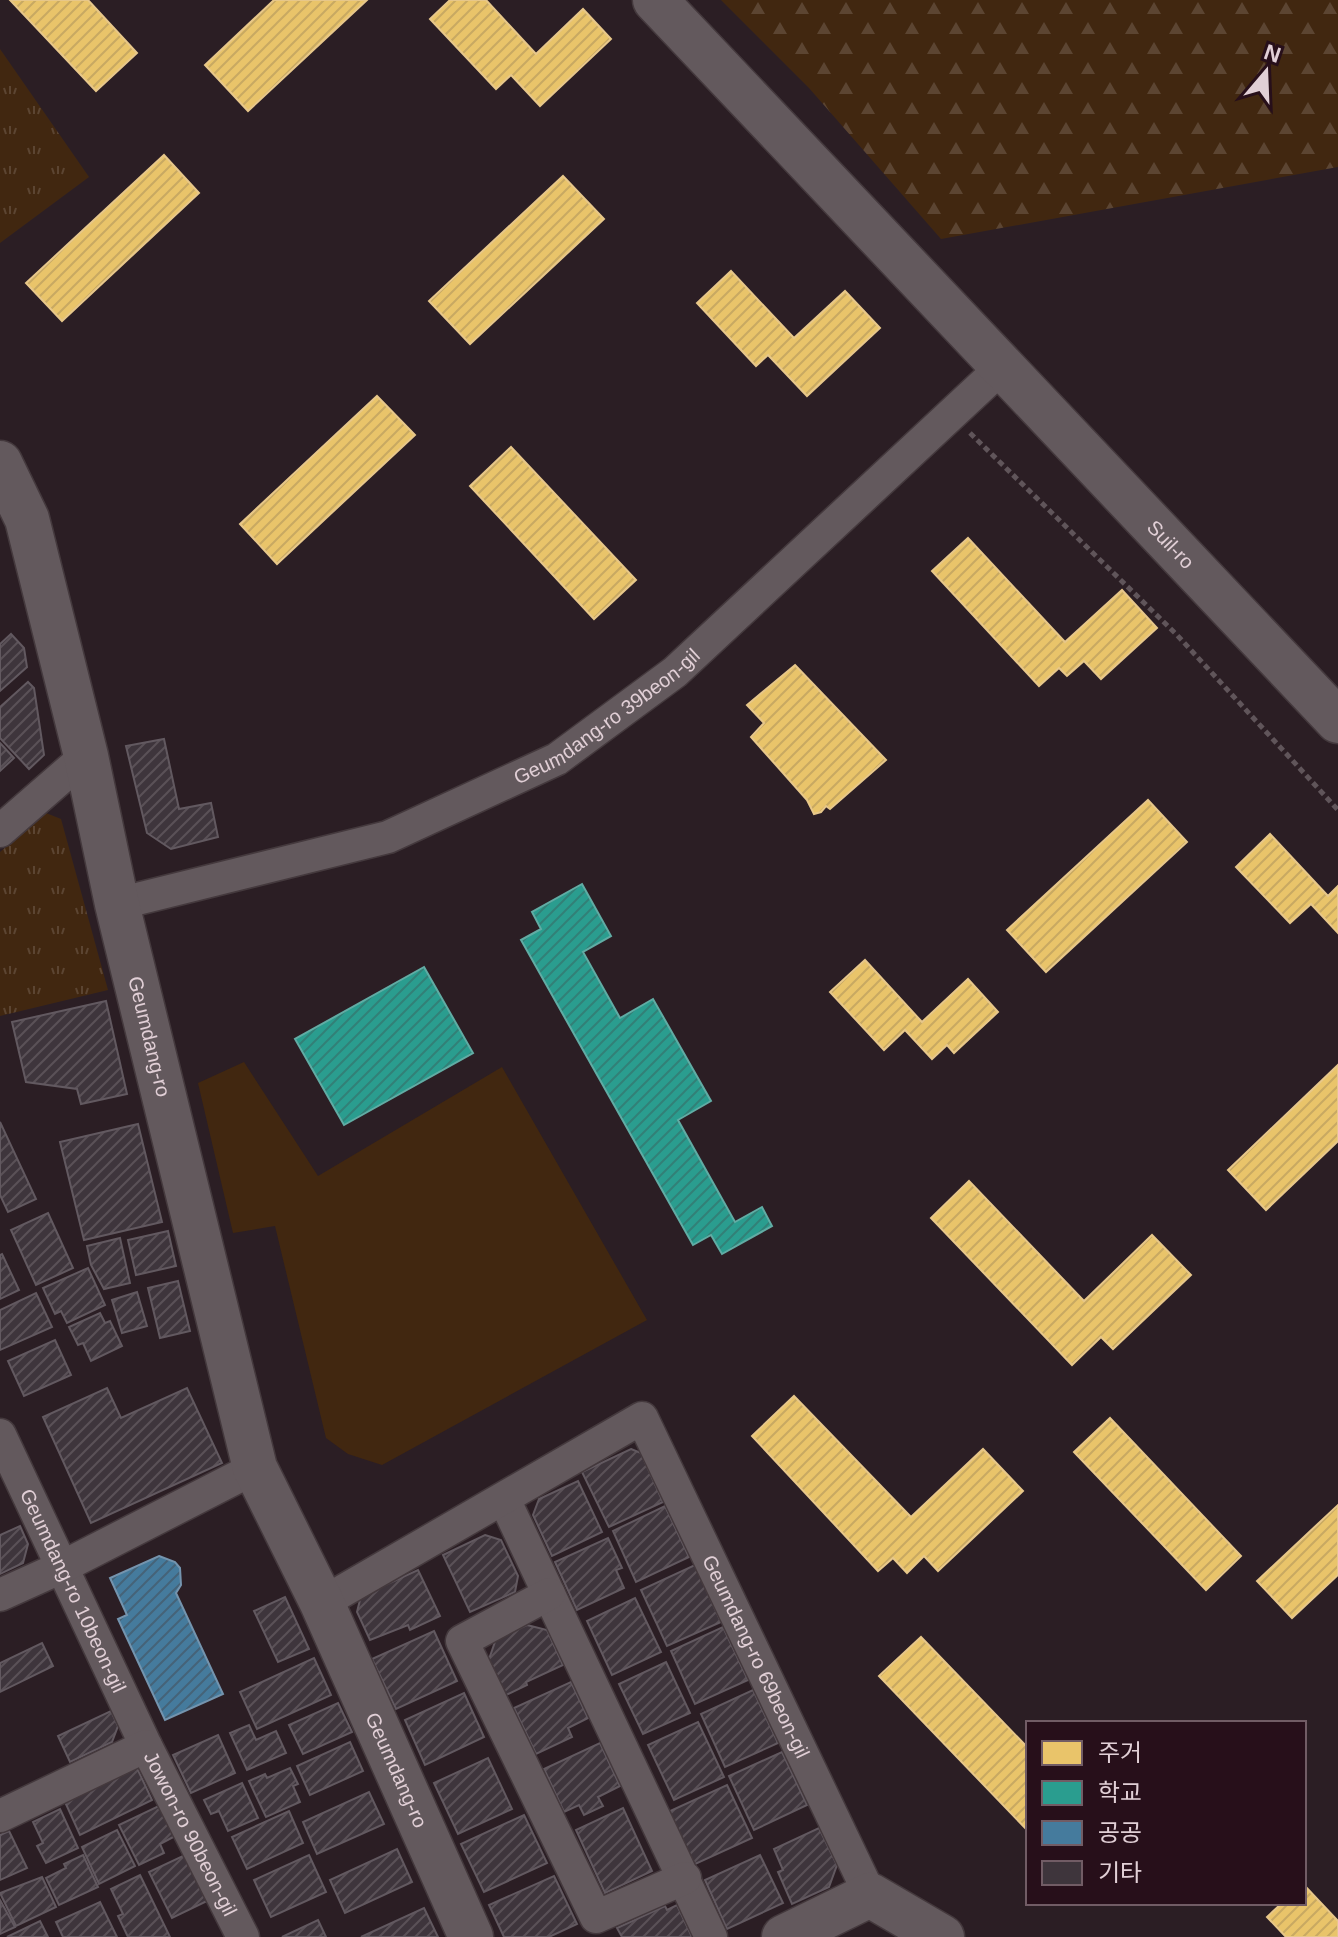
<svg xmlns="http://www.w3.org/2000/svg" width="1338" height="1937" font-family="Helvetica,'Noto Sans KR',sans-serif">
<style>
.grass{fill:#412710}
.forest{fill:url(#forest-firs)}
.park{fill:url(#park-tufts)}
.homes{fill:url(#homes-hatch);stroke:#e7c78a;stroke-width:2}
.schools{fill:url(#schools-hatch);stroke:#61aca4;stroke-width:2}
.public{fill:url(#public-hatch);stroke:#7494ae;stroke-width:2}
.building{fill:url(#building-hatch);stroke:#625960;stroke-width:2}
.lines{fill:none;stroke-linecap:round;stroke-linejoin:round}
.street-casing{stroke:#44393d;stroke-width:35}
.secondary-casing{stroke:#44393d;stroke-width:47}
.path{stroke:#60555a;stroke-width:5;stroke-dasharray:6 4;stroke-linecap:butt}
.street{stroke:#63595d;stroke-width:32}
.secondary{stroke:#63595d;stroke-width:44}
.labels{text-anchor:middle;stroke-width:8;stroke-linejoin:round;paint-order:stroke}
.street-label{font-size:20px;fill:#e1cfd6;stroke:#270f1a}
</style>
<defs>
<pattern id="forest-firs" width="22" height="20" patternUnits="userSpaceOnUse" patternTransform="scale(2)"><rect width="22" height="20" fill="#412710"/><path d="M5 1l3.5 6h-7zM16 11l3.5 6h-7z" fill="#5c4532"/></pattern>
<pattern id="park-tufts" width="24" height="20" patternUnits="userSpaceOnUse" patternTransform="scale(2)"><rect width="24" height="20" fill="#412710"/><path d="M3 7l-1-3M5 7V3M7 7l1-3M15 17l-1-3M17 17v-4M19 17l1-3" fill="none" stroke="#5c4532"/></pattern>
<pattern id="homes-hatch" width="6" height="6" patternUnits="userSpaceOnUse" patternTransform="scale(2)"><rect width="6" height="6" fill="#e9c46a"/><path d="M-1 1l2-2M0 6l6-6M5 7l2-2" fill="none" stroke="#c8a962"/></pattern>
<pattern id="schools-hatch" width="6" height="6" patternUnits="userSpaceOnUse" patternTransform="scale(2)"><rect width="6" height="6" fill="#2a9d8f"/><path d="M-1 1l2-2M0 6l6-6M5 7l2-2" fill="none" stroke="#328077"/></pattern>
<pattern id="public-hatch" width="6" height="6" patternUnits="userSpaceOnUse" patternTransform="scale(2)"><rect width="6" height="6" fill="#457b9d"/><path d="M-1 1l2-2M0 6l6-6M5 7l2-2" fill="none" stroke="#456378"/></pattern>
<pattern id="building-hatch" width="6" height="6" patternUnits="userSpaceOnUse" patternTransform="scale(2)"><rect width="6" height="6" fill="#3e353c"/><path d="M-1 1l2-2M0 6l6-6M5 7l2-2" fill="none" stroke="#5a5157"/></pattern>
</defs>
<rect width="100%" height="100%" fill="#2b1e24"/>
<polygon class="grass" points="244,1062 318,1176 502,1067 647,1320 382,1465 348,1454 326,1438 275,1226 233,1233 198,1083"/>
<polygon class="forest" points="721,0 1338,0 1338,167 941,239 809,88"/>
<g class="park">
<polygon points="0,49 89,177 0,243"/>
<polygon points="46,813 61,819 108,990 0,1016 0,852"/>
</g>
<g class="homes">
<polygon points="10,0 88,0 137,53 96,91"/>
<polygon points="274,0 367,0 248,111 205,65"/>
<polygon points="450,0 486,0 536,54 583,9 611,39 540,106 511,75 496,89 430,19"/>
<polygon points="164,155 199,193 62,321 26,283"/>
<polygon points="563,176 604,219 470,344 429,301"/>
<polygon points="731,271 794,338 845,291 880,328 807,396 768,355 756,366 697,303"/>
<polygon points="377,396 415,435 277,564 240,524"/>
<polygon points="511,447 636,580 594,619 470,486"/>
<polygon points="968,538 1065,642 1122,590 1157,628 1101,679 1084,661 1067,676 1059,668 1039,686 932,571"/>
<polygon points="795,665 886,760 830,809 826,806 821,812 814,814 807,800 751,737 764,723 747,705"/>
<polygon points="1148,800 1187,842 1046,972 1007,930"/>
<polygon points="1270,834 1328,896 1338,886 1338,933 1311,904 1290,923 1236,867"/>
<polygon points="865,960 922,1022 968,979 998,1012 954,1053 947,1045 932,1059 905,1030 884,1050 830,992"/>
<polygon points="1338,1065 1338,1141 1266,1210 1228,1170"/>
<polygon points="969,1181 1084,1301 1152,1235 1191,1275 1113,1349 1101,1337 1072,1365 931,1218"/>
<polygon points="794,1396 911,1517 983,1449 1023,1491 938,1571 924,1556 907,1573 893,1558 878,1571 752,1436"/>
<polygon points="1110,1418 1241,1556 1206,1590 1074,1452"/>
<polygon points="1338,1505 1338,1575 1292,1618 1257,1581"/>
<polygon points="921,1637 1028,1748 1028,1831 879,1676"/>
<polygon points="1304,1885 1338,1921 1338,1937 1286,1937 1267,1917 1282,1903 1304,1903"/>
</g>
<g class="schools">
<polygon points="582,884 611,936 583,952 620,1018 653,999 711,1101 678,1120 735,1222 762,1207 772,1226 722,1254 711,1235 693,1245 521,940 541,929 532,912"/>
<polygon points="424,967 473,1053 344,1125 295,1039"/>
</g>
<polygon class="public" points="159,1556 175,1562 180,1568 181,1585 176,1593 223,1694 165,1720 118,1619 127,1615 110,1578"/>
<g class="building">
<polygon points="11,634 24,648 27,667 0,691 0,644"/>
<polygon points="28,682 34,688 44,755 29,769 0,738 0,707"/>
<polygon points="164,739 179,809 211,803 218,837 171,849 147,833 126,746"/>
<polygon points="0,743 14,758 0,771"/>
<polygon points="106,1001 127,1094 81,1104 77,1089 26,1082 12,1022"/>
<polygon points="0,1122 36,1199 8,1212 0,1195"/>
<polygon points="138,1124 162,1222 84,1240 60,1142"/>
<polygon points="48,1213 73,1268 36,1285 11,1230"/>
<polygon points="168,1231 176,1266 136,1275 128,1240"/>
<polygon points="120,1238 130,1283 104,1289 91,1265 87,1246"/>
<polygon points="2,1254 19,1290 0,1299 0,1255"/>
<polygon points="88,1268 105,1305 67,1323 61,1311 55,1314 43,1288"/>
<polygon points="178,1281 190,1331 160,1338 148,1288"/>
<polygon points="137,1292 147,1326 122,1333 112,1300"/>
<polygon points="36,1293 52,1327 0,1350 0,1310"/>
<polygon points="100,1313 105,1323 110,1321 122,1346 91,1361 83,1343 78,1345 69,1327"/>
<polygon points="55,1340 71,1375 24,1396 8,1361"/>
<polygon points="107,1388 121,1418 187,1388 222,1463 91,1523 43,1417"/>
<polygon points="631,1449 641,1453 663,1502 609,1527 582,1472"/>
<polygon points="578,1481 602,1532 552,1556 533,1515 539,1499"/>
<polygon points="665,1506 689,1557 636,1582 613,1531"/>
<polygon points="20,1526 28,1544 23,1563 0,1574 0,1535"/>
<polygon points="485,1535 501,1540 518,1576 515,1592 470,1612 443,1555"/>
<polygon points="608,1538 622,1568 616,1570 624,1588 577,1610 555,1562"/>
<polygon points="695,1565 721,1622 667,1646 641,1590"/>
<polygon points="418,1570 440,1616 410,1630 408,1625 370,1640 357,1612 361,1596"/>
<polygon points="285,1597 309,1649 278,1662 254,1611"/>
<polygon points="635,1598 661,1652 612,1675 587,1621"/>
<polygon points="527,1625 547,1630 563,1665 526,1682 527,1685 502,1697 487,1665 496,1639"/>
<polygon points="723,1627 748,1680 695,1704 671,1651"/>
<polygon points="434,1631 457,1681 396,1709 372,1659"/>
<polygon points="42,1643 53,1666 0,1692 0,1663"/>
<polygon points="314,1658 331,1695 257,1729 240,1692"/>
<polygon points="666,1662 690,1713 643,1734 619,1684"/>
<polygon points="571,1682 588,1718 568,1728 572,1737 536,1754 514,1708"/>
<polygon points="753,1690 778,1743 725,1767 701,1714"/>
<polygon points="464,1693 484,1737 425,1765 405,1720"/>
<polygon points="338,1703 352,1732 303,1754 289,1725"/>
<polygon points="111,1711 118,1726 112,1742 70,1762 58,1736"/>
<polygon points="698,1722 724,1777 674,1800 648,1745"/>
<polygon points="249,1725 256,1740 276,1731 286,1753 247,1770 230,1733"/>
<polygon points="218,1735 235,1773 191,1793 173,1755"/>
<polygon points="350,1742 363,1771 310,1795 297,1766"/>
<polygon points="600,1743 620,1786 598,1797 603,1806 584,1815 579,1805 564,1812 544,1769"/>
<polygon points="782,1752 807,1805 754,1830 729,1776"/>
<polygon points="488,1758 512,1809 458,1834 434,1783"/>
<polygon points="137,1768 152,1800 80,1835 65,1802"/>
<polygon points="290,1768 298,1784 293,1786 300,1802 266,1817 249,1781 265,1774 267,1778"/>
<polygon points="242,1783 258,1818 228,1831 219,1811 211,1814 204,1800"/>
<polygon points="727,1785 752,1838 693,1865 668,1812"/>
<polygon points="369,1792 384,1824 317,1854 303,1822"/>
<polygon points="165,1803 179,1834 160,1844 164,1853 139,1865 119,1825"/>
<polygon points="623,1808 652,1871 605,1893 576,1830"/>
<polygon points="60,1809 78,1848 46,1863 37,1846 43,1843 33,1822"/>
<polygon points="289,1811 303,1843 247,1869 232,1837"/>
<polygon points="524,1815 547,1863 484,1892 461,1844"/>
<polygon points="819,1828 837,1865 829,1887 792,1904 778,1872 783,1870 774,1849"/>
<polygon points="117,1830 135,1866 99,1884 82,1847"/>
<polygon points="9,1831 27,1868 0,1880 0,1835"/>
<polygon points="397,1849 412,1882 345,1913 330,1880"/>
<polygon points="83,1855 98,1887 59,1905 46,1878 66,1868 64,1864"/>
<polygon points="185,1855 207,1901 172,1918 149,1872"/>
<polygon points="309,1855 326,1892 271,1917 254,1880"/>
<polygon points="760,1855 783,1903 727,1929 705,1880"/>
<polygon points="140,1875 170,1937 128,1937 118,1916 123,1914 111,1889"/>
<polygon points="554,1876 577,1924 549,1937 504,1937 489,1905"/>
<polygon points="42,1877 56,1907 16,1926 0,1893"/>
<polygon points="0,1900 15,1927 0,1934"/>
<polygon points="100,1902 117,1937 63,1937 56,1922"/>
<polygon points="677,1905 692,1937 622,1937 617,1928 665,1906 667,1910"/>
<polygon points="424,1908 438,1937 361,1937"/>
<polygon points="318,1920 326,1937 282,1937"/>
<polygon points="40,1921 48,1937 7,1937"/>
</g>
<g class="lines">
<defs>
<g id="street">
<polyline points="0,831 86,756"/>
<path id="s1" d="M117,904L388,837L557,759L675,672L1001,368"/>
<path id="s2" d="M0,1435L146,1746L243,1937"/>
<polyline points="504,1499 711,1937"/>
<polyline points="549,1594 462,1641 596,1917 685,1878"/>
<polyline points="0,1595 62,1567 255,1468"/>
<path id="s3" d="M322,1603L642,1418L870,1895"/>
<polyline points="0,1816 146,1746"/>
</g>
<g id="secondary">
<path id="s4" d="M655,0L1338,721"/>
<path id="s5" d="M0,463L27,519L86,756L117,904L255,1468L322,1603L471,1937"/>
<polyline points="784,1937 870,1895 942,1937"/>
</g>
</defs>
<use href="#street" class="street-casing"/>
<use href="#secondary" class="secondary-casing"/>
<polyline class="path" points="970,433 1177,635 1338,810"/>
<use href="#street" class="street"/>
<use href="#secondary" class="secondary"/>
</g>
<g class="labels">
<g class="street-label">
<text dy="7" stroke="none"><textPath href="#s4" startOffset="750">Suil-ro</textPath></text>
<text dy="7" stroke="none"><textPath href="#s1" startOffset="530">Geumdang-ro 39beon-gil</textPath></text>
<text dy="7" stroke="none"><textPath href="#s5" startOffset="594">Geumdang-ro</textPath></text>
<text dy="7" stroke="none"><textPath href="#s2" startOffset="172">Geumdang-ro 10beon-gil</textPath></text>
<text dy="7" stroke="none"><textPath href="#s3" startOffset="634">Geumdang-ro 69beon-gil</textPath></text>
<text dy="7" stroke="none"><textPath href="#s5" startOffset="1372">Geumdang-ro</textPath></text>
<text dy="7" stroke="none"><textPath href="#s2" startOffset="442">Jowon-ro 90beon-gil</textPath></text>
</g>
</g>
<rect x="1026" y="1721" width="280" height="184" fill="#270f1a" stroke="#715c65" stroke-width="2"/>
<rect x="1042" y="1741" width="40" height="24" fill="#e9c46a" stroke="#715c65" stroke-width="2"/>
<text x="1098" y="1761" font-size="24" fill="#e1cfd6">주거</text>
<rect x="1042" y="1781" width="40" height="24" fill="#2a9d8f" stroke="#715c65" stroke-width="2"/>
<text x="1098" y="1801" font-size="24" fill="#e1cfd6">학교</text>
<rect x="1042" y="1821" width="40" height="24" fill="#457b9d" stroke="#715c65" stroke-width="2"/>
<text x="1098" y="1841" font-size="24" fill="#e1cfd6">공공</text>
<rect x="1042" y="1861" width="40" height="24" fill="#3e353c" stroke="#715c65" stroke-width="2"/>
<text x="1098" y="1881" font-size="24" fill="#e1cfd6">기타</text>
<g transform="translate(1266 72) rotate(19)" stroke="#270f1a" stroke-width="6" paint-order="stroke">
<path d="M0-6L14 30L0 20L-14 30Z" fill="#e1cfd6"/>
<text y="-12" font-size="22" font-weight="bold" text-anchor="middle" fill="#e1cfd6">N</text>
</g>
</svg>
